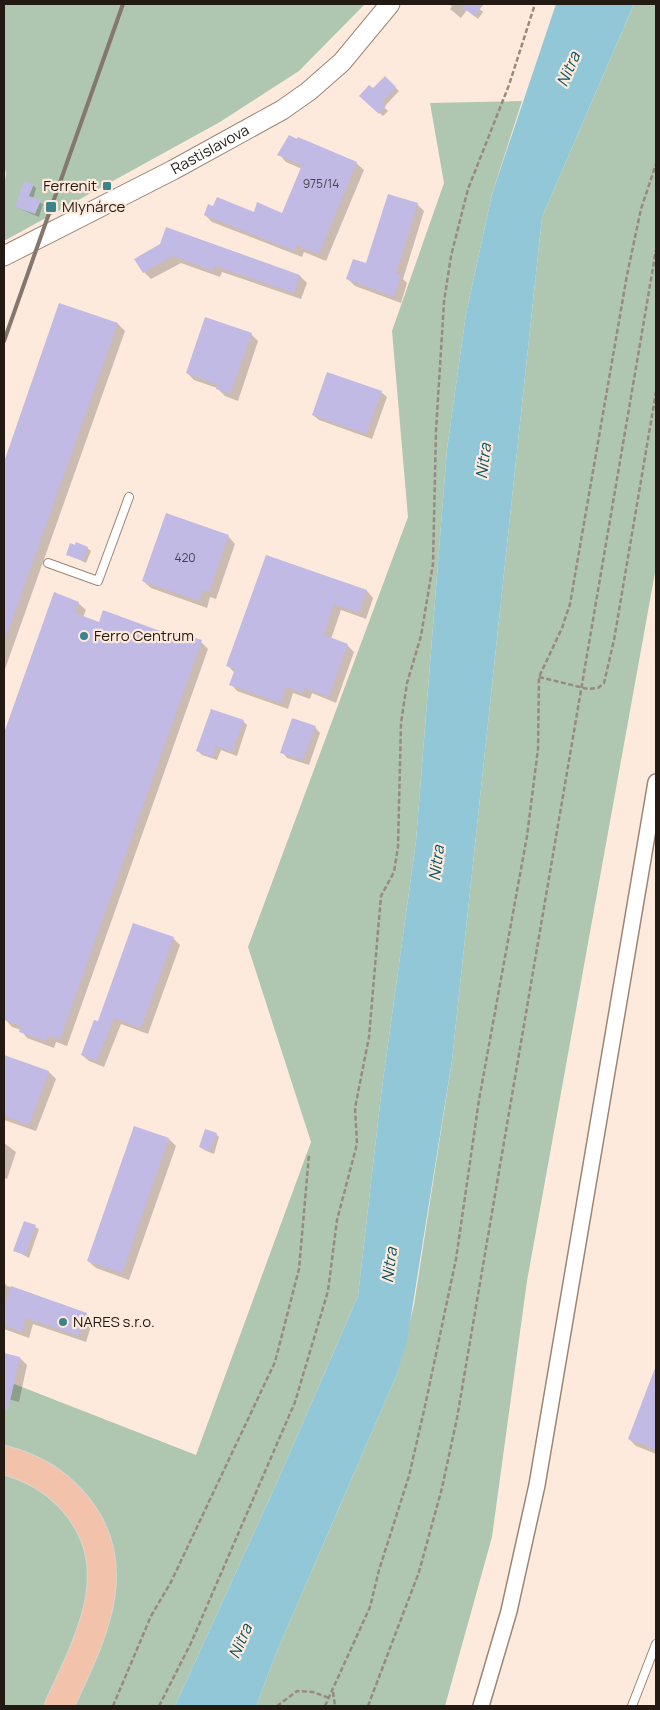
<svg xmlns="http://www.w3.org/2000/svg" width="660" height="1710" font-family="Manrope,sans-serif">
<style>
.green{fill:#afc7b1}
.water{fill:#91c7d7}
.shadow{fill:#0003}
.building{fill:#c1bae5}
.lines{fill:none;stroke-linecap:round;stroke-linejoin:round}
.service-casing{stroke:#9c8575;stroke-width:10}
.minor-casing{stroke:#9c8575;stroke-width:18}
.tertiary-casing{stroke:#9c8575;stroke-width:21}
.motorway-casing{stroke:#d7d6d5;stroke-width:30}
.path{stroke:#998a80;stroke-width:2.5;stroke-dasharray:5 2.5;stroke-linecap:butt}
.service{stroke:#fff;stroke-width:8}
.minor{stroke:#fff;stroke-width:15}
.tertiary{stroke:#fff;stroke-width:19}
.motorway{stroke:#f2c2ab;stroke-width:28}
.rail{stroke:#85776d;stroke-width:4}
.poi-dot{fill:#3c838c;stroke:#feeadc;stroke-width:2}
.labels{text-anchor:middle;stroke-width:4.5;stroke-linejoin:round;paint-order:stroke}
.number-label{font-size:12px;fill:#4a4248}
.street-label{font-size:15px;fill:#231a14;stroke:#feeadc}
.poi-label{font-size:15px;fill:#231a14;stroke:#feeadc;text-anchor:start}
.water-label{font-size:16px;font-style:italic;fill:#065465;stroke:#feeadc}
</style>
<rect width="100%" height="100%" fill="#feeadc"/>
<g class="green">
<polygon points="4,4 365,4 299,71 220,122 4,241 4,187 6,174 4,165"/>
<polygon points="634,4 656,4 656,567 527,1281 492,1537 445,1706 256,1706 277,1651 397,1374 414,1305 452,1060 542,217"/>
<polygon points="522,101 492,194 466,314 447,449 416,841 381,1095 358,1296 278,1480 175,1706 4,1706 4,1380 196,1455 311,1142 248,947 408,517 392,331 444,183 430,103"/>
</g>
<polygon class="water" points="556,4 634,4 542,217 452,1060 407,1341 397,1374 277,1651 256,1706 175,1706 278,1480 358,1296 381,1095 416,841 447,449 466,314 492,194"/>
<g class="shadow">
<polygon points="449,4 473,4 483,12 478,19 467,10 461,18 450,9 452,6"/>
<polygon points="385,78 399,91 384,107 388,111 383,116 361,96 373,90"/>
<polygon points="279,154 356,163 364,170 326,261 304,252 302,257 212,222 205,215 214,208 254,213 283,214 302,169 286,162"/>
<polygon points="33,185 36,188 33,199 43,204 39,217 16,207"/>
<polygon points="417,204 424,211 403,279 407,283 401,303 355,286 348,279 367,265"/>
<polygon points="167,228 300,276 307,283 301,299 222,272 220,277 181,263 151,279 144,272 161,245"/>
<polygon points="60,304 118,324 125,331 4,672 4,466"/>
<polygon points="251,334 258,341 238,401 225,396 217,388 194,380 187,373"/>
<polygon points="381,392 387,397 372,439 319,420 313,415"/>
<polygon points="228,536 235,544 216,599 210,597 207,608 151,588 143,581"/>
<polygon points="87,548 91,551 86,563 68,554"/>
<polygon points="267,556 367,591 373,598 366,619 341,610 331,639 347,645 354,652 336,703 312,693 310,699 293,693 288,709 237,691 231,684 235,673 228,666"/>
<polygon points="54,594 78,603 86,610 83,617 100,623 201,642 208,649 67,1046 56,1042 54,1048 27,1038 21,1030 12,1027 5,1019 15,990 4,986 4,737"/>
<polygon points="243,721 247,725 237,756 221,750 217,760 202,755 197,750"/>
<polygon points="315,727 320,733 309,765 287,758 282,752"/>
<polygon points="173,938 180,945 148,1034 121,1024 104,1067 89,1061 82,1055 99,1023"/>
<polygon points="4,1056 49,1072 56,1079 36,1131 4,1120"/>
<polygon points="216,1134 219,1137 214,1154 204,1150 200,1147"/>
<polygon points="169,1139 176,1146 129,1280 96,1268 88,1261"/>
<polygon points="4,1143 16,1152 7,1179 4,1178"/>
<polygon points="25,1222 39,1229 29,1258 14,1250"/>
<polygon points="4,1282 7,1286 87,1314 93,1320 86,1342 33,1324 29,1338 4,1329"/>
<polygon points="4,1354 20,1358 27,1365 19,1402 4,1398"/>
<polygon points="656,1369 656,1454 636,1446 629,1439"/>
</g>
<g class="building">
<polygon points="458,4 484,4 474,16"/>
<polygon points="385,76 396,87 382,103 386,106 379,114 359,96 369,85 373,88"/>
<polygon points="289,135 297,139 298,137 357,162 319,254 296,245 294,251 204,215 208,204 213,206 217,197 254,212 257,202 282,213 302,165 277,155"/>
<polygon points="24,181 34,184 29,196 41,200 35,214 15,207"/>
<polygon points="388,194 418,203 396,273 401,275 394,297 346,279 353,259 366,263"/>
<polygon points="166,227 300,275 294,293 215,266 213,271 173,256 143,273 134,259 160,244"/>
<polygon points="59,303 118,323 5,640 4,462"/>
<polygon points="205,317 252,333 230,394 216,389 218,385 186,373"/>
<polygon points="327,372 382,391 366,434 312,415"/>
<polygon points="166,513 229,535 209,592 203,590 199,601 142,581"/>
<polygon points="76,542 88,547 83,561 66,555 70,543 75,545"/>
<polygon points="266,555 367,590 359,613 334,604 324,635 348,644 329,697 305,688 303,693 286,687 281,703 229,685 235,669 226,666"/>
<polygon points="54,592 79,602 75,613 99,622 103,610 171,635 173,631 202,640 60,1039 48,1036 46,1041 19,1032 21,1026 4,1020 4,733"/>
<polygon points="211,709 244,720 232,752 216,746 213,757 196,751"/>
<polygon points="292,718 316,726 303,760 280,753"/>
<polygon points="133,923 174,937 141,1028 114,1018 97,1061 81,1055 94,1020 98,1021"/>
<polygon points="4,1055 49,1071 29,1125 4,1116"/>
<polygon points="134,1126 169,1138 122,1273 87,1261"/>
<polygon points="205,1129 217,1133 210,1151 199,1147"/>
<polygon points="24,1221 36,1225 25,1255 13,1251"/>
<polygon points="11,1286 87,1313 79,1336 26,1318 22,1332 4,1325 4,1308"/>
<polygon points="4,1353 20,1357 8,1410 4,1410"/>
<polygon points="655,1368 656,1368 656,1450 628,1439"/>
</g>
<g class="lines">
<defs>
<g id="service">
<polyline points="48,563 98,581 129,497"/>
<polyline points="632,1706 656,1644"/>
</g>
<polyline id="minor" points="481,1706 509,1611 537,1485 656,782"/>
<g id="tertiary">
<path id="s1" d="M4,256L173,170L282,110L309,91L342,62L390,4"/>
</g>
<path id="motorway" d="M4,1460C31,1467 53,1479 72,1500C131,1565 90,1639 59,1706"/>
</defs>
<use href="#service" class="service-casing"/>
<use href="#minor" class="minor-casing"/>
<use href="#tertiary" class="tertiary-casing"/>
<use href="#motorway" class="motorway-casing"/>
<g class="path">
<polyline points="539,677 588,689 598,688 604,683 614,640 656,392"/>
<polyline points="333,1692 335,1706"/>
<polyline points="113,1706 151,1616 171,1582 275,1362 299,1269 309,1155"/>
<polyline points="159,1706 191,1643 295,1402 328,1291 337,1220 357,1144 355,1108 369,1037 381,896 394,872 398,847 401,723 407,683 421,636 433,564 436,430 444,302 451,256 468,189 509,85 535,4"/>
<polyline points="277,1706 297,1691 313,1692 329,1698"/>
<polyline points="325,1706 370,1607 379,1570 409,1476 425,1406 456,1259 479,1100 527,836 538,749 539,677 562,628 570,604 627,275 641,209 656,164"/>
<polyline points="368,1706 419,1572 442,1488 457,1418 656,250"/>
</g>
<use href="#service" class="service"/>
<use href="#minor" class="minor"/>
<use href="#tertiary" class="tertiary"/>
<use href="#motorway" class="motorway"/>
<polyline class="rail" points="4,341 123,4"/>
</g>
<g class="poi-dot">
<rect x="102" y="181" width="10" height="10" rx="2.5"/>
<rect x="45" y="201" width="12" height="12" rx="2.5"/>
<circle cx="84" cy="636" r="5"/>
<circle cx="63" cy="1322" r="5"/>
</g>
<g class="labels">
<g class="number-label">
<text x="321" y="188">975/14</text>
<text x="185" y="562">420</text>
</g>
<g class="street-label">
<text dy="5" stroke="none"><textPath href="#s1" startOffset="232">Rastislavova</textPath></text>
</g>
<g class="poi-label">
<text x="97" y="191" text-anchor="end">Ferrenit</text>
<text x="62" y="212">Mlynárce</text>
<text x="94" y="641">Ferro Centrum</text>
<text x="73" y="1327">NARES s.r.o.</text>
</g>
<g class="water-label">
<text transform="translate(568 69) rotate(-67)" y="6">Nitra</text>
<text transform="translate(483 461) rotate(-83)" y="6">Nitra</text>
<text transform="translate(436 863) rotate(-83)" y="6">Nitra</text>
<text transform="translate(389 1265) rotate(-83)" y="6">Nitra</text>
<text transform="translate(240 1641) rotate(-67)" y="6">Nitra</text>
</g>
</g>
<rect width="660" height="1710" fill="none" stroke="#231a14" stroke-width="10"/>
</svg>
